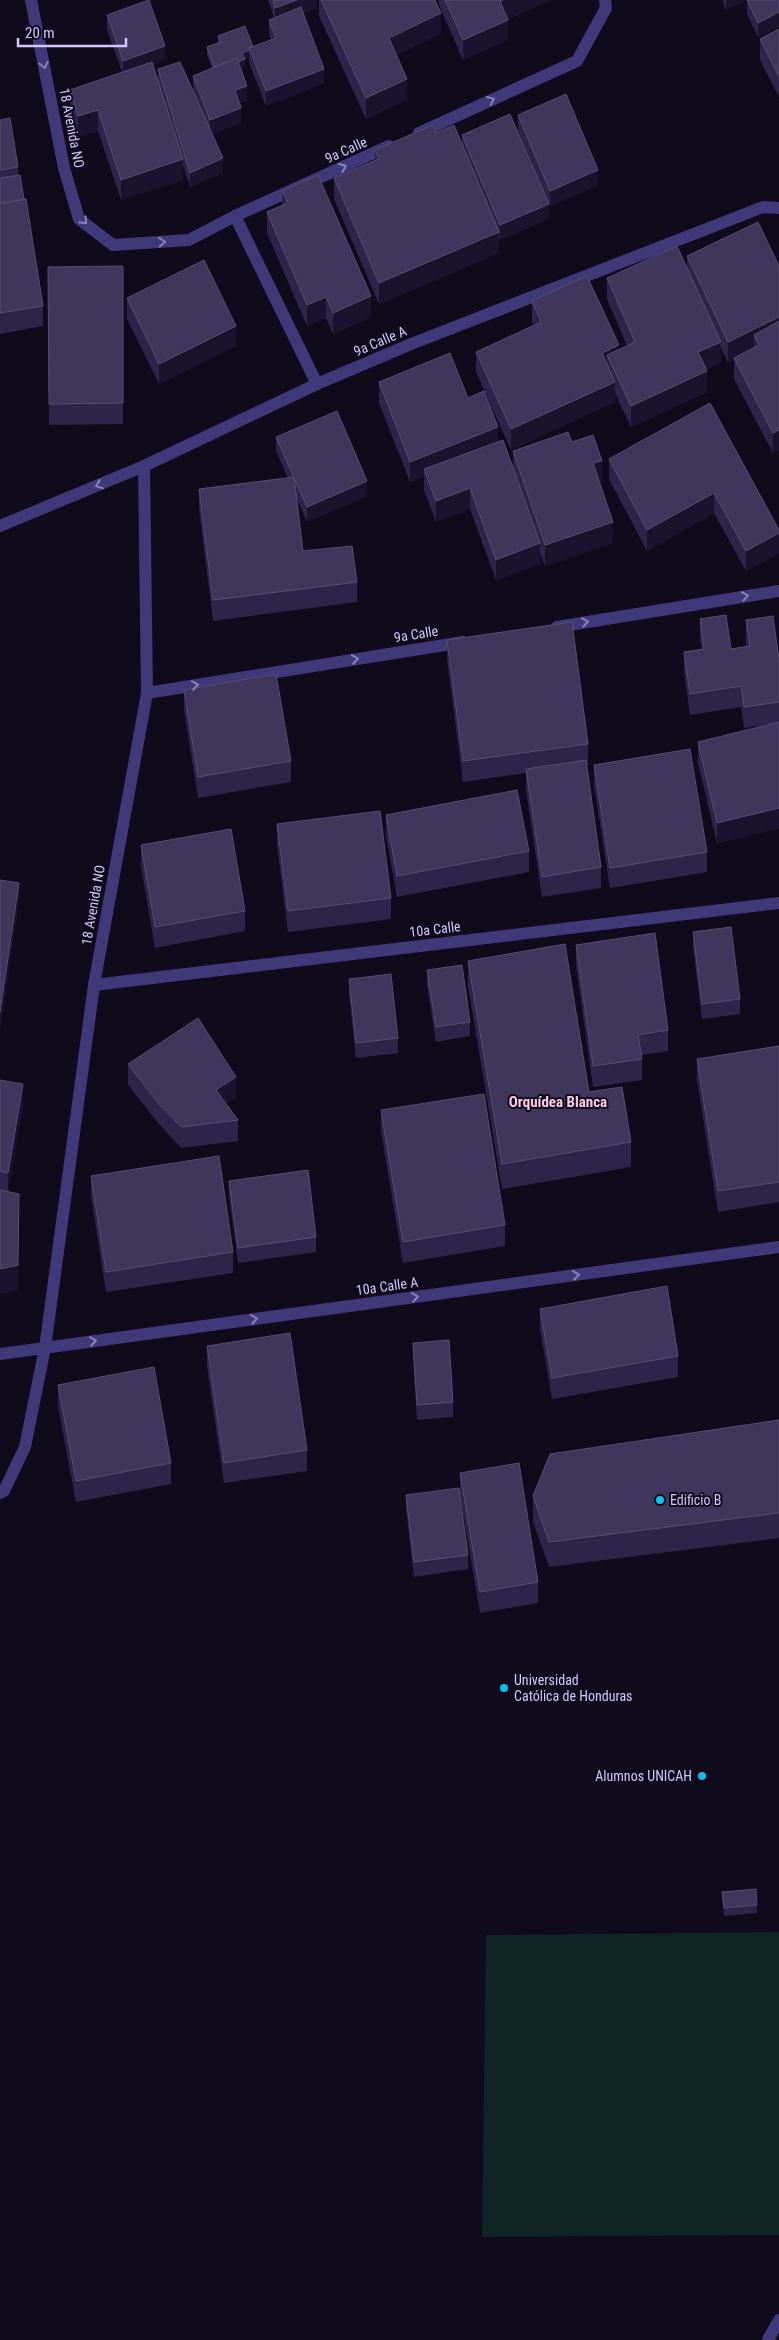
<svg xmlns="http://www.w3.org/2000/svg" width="779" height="2340" font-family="'Roboto Condensed',sans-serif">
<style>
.green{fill:#0f2425}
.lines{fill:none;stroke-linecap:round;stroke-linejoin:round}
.service{stroke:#3f3879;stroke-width:12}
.minor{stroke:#3f3879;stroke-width:12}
.wall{fill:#2e2449}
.shaded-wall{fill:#1a132e}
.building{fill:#40365c;stroke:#564c75}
.oneway{stroke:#8880bb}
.poi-dot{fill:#07c3e9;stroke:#0f0b1b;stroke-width:2}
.labels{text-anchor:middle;stroke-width:4;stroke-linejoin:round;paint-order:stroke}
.street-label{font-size:14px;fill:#d1c7fd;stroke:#0f0b1b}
.poi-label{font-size:14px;fill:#d1c7fd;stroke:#0f0b1b;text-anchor:start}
.neighbourhood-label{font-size:15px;font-weight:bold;fill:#fdc9e7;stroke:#0f0b1b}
</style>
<rect width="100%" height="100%" fill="#0f0b1b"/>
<polygon class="green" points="779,1932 779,2235 482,2237 486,1935"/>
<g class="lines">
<g class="service">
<polyline points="0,1493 4,1491 25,1447 45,1348"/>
<polyline points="768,2340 779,2320"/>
</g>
<g class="minor">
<polyline points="31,0 64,168 79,219 113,245 189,240 235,216 389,146"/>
<polyline points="419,133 577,61 606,8 605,0"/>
<polyline points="235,216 317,384"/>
<polyline points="0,526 144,466 317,384 411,344 763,207 779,208"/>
<polyline points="557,627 779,591"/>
<polyline points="147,693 463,642"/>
<polyline points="94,985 779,903"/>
<polyline points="45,1348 94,985 147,693 144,466"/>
<polyline points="0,1354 779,1247"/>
</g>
</g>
<g class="wall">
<polygon points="268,0 317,0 317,8 303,13 324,83 266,106 249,63 249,58 245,59 245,67 241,68 247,100 240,103 241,123 212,134 223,173 190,187 183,165 183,180 121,200 98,131 78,137 70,110 70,90 122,72 107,30 107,15 165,60 153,65 158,81 158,69 196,98 193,90 193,76 212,68 207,55 207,47 218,43 218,36 253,47 271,40 269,34 269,20 274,18"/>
<polygon points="319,0 435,0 441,33 396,55 407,99 366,119 319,16"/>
<polygon points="439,0 550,0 508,19 508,40 463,60 439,5"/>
<polygon points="722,0 779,0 758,37 747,14 747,0 726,10"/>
<polygon points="779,29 779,97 760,60 760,39"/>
<polygon points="518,115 598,185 550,206 518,130"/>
<polygon points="0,120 18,167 18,175 24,200 43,306 43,326 0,334"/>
<polygon points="436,133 462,145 462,135 549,219 500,240 499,238 499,253 379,304 334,199 334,178 375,160 375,150"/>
<polygon points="282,191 371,317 333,334 326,318 307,326 267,233 267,212 282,205"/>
<polygon points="687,256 779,266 779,450 773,453 734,379 734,360 728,363 721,348 721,363 706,369 707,392 631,427 615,393 615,402 511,450 476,372 476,352 534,326 532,322 532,301 619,350 627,346 607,299 607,278 687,269"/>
<polygon points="123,266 123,424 49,425 48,267"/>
<polygon points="127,298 236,346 159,384 127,319"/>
<polygon points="379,382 468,398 498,442 513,468 513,451 572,442 602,481 599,482 613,543 545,566 540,553 540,564 496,580 470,509 436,522 424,490 424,477 410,482 379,403"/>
<polygon points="710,403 779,530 779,553 746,571 714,513 647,551 609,479 609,459"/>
<polygon points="276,437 367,496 307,522 297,499 303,551 357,582 357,602 213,621 199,509 199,489 288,478 276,451"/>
<polygon points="700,619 731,649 746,646 746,620 779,660 779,828 717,843 698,763 698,742 776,723 744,728 741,707 690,715 684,672 684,652 702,649 700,640"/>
<polygon points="447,640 588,744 588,765 587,765 601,867 601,888 542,897 526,790 526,773 463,782 447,660"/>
<polygon points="184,690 291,761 291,782 198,798 184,710"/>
<polygon points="594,765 707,852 707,872 610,888 594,786"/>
<polygon points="386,815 529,851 529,872 397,897 386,836"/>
<polygon points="277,824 391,898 391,919 288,932 277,845"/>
<polygon points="141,845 245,911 245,931 155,948 141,866"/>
<polygon points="693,932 740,999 740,1014 702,1019 693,947"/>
<polygon points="576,945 668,1030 668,1051 642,1055 642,1080 593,1087 576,965"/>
<polygon points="468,961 589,1092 631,1142 631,1167 502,1189 468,986"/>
<polygon points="427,970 470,1022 470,1036 436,1042 427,985"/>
<polygon points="349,979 398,1038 398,1053 356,1058 349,994"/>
<polygon points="779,1046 779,1202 718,1212 697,1080 697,1059"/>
<polygon points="128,1064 236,1097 226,1104 238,1120 238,1141 181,1148 159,1124 128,1085"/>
<polygon points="0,1080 23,1104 8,1192 18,1290 0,1294"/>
<polygon points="381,1110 505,1225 505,1246 403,1263 381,1131"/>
<polygon points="91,1176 233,1252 233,1273 106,1292 91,1196"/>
<polygon points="229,1181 316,1237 316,1252 238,1263 229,1196"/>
<polygon points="540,1309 678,1356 678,1377 552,1399 540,1329"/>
<polygon points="413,1343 453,1402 453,1417 417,1420 413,1357"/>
<polygon points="207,1346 307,1450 307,1471 224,1483 207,1367"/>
<polygon points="58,1385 171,1463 171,1484 76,1502 58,1406"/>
<polygon points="779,1420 779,1538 549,1567 533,1522 533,1496"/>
<polygon points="460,1473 538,1582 538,1603 480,1613 460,1494"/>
<polygon points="406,1495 468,1555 468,1569 414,1577 406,1510"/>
<polygon points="722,1892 757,1905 757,1913 724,1916"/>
</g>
<g class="shaded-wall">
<polygon points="297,0 317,0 317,8 275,22 275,8"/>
<polygon points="503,0 550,0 500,22 500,1"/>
<polygon points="726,0 748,0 726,10"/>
<polygon points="779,12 779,27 758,37 758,23"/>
<polygon points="441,13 441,33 389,58 389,38"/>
<polygon points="508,20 508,40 463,60 463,40"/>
<polygon points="165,46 165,60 123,76 123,61"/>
<polygon points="249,50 249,58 245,59 245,67 215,78 242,53"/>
<polygon points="324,69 324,83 266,106 266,91"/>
<polygon points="407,79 407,99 366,119 366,98"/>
<polygon points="247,86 247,100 235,105 235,90"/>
<polygon points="241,108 241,123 210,135 210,120"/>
<polygon points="98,110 98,131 78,137 78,116"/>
<polygon points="223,158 223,173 190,187 190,173"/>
<polygon points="183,159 183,180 121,200 121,180"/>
<polygon points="598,170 598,185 550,206 550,191"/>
<polygon points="549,204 549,219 500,240 500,225"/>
<polygon points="499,232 499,253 379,304 379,283"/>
<polygon points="371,296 371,317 333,334 333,313"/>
<polygon points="326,297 326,318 307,326 307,305"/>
<polygon points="779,317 779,338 754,335 754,350 728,363 728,342"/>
<polygon points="236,326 236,346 159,384 159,364"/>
<polygon points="721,342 721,363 698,373 698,352"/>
<polygon points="619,345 619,366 607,355 607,371 602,353"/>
<polygon points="707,371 707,392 631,427 631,406"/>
<polygon points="615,382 615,402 511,450 511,429"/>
<polygon points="498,427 498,447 424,469 424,477 410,482 410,462"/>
<polygon points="779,430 779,450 773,453 773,433"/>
<polygon points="602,461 602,481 593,484 593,463"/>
<polygon points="367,481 367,496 307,522 307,507"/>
<polygon points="470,488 470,509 436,522 436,501"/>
<polygon points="714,493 714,513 647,551 647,530"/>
<polygon points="613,522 613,543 545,566 545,545"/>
<polygon points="779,533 779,553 746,571 746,551"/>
<polygon points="540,543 540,564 496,580 496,560"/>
<polygon points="779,808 779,828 717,843 717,823"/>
<polygon points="19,883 19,903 0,1032 0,1012"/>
<polygon points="236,1077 236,1097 216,1111 216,1090"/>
<polygon points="23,1084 23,1104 8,1193 8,1173"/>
<polygon points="19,1194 18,1290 0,1294 0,1269"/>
</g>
<g class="building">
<polygon points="149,0 165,46 123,61 107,15"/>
<polygon points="273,0 297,0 275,8"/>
<polygon points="321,0 435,0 441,13 389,38 407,79 366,98"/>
<polygon points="445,0 503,0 500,1 508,20 463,40"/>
<polygon points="747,0 779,0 779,12 758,23"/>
<polygon points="301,7 324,69 266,91 249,48 276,38 269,20"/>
<polygon points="245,26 253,47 249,48 250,50 242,53 245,59 238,62 237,58 214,67 207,47 221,42 218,36"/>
<polygon points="779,29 779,77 760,39"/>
<polygon points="237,58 247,86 235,90 241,108 210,120 193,76"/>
<polygon points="152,62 183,159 121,180 98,110 78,116 70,90"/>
<polygon points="180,62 223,158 190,173 158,69"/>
<polygon points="566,94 598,170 550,191 518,115"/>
<polygon points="510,114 549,204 500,225 462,135"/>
<polygon points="10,118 18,167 0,170 0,120"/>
<polygon points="433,125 436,133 454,125 499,232 379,283 334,178 379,159 375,150"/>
<polygon points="20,175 24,199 0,203 0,178"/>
<polygon points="318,175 371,296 333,313 326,297 307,305 267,212 288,203 282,191"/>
<polygon points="26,199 43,306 0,313 0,204"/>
<polygon points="758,222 779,266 779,317 728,342 687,256"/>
<polygon points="677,246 721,342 698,352 707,371 631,406 607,355 635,342 607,278"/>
<polygon points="204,260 236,326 159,364 127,298"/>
<polygon points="123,266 123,403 49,404 48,267"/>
<polygon points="587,276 619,345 602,353 615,382 511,429 476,352 541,322 532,301"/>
<polygon points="779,321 779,430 773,433 734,358 759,345 754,335"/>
<polygon points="450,353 468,398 484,391 498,427 410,462 379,382"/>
<polygon points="710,403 779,530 779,533 746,551 714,493 647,530 609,459"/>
<polygon points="337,411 367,481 307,507 276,437"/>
<polygon points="568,432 572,442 593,435 602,461 593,463 613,522 545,545 513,451"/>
<polygon points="503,440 540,543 496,560 470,488 436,501 424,469"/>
<polygon points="294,477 303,551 352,546 357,582 213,600 199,489"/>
<polygon points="726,615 731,649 750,646 746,620 773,616 779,660 779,702 744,707 741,686 690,694 684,652 704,649 700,619"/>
<polygon points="572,622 588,744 463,761 447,640"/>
<polygon points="276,674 291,761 198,777 184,690"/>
<polygon points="779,722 779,808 717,823 698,742"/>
<polygon points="690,749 707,852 610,868 594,765"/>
<polygon points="586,760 601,867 542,877 526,769"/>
<polygon points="517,790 529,851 397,876 386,815"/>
<polygon points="380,811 391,898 288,911 277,824"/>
<polygon points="231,829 245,911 155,927 141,845"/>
<polygon points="0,880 19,883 0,1012"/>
<polygon points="731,927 740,999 702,1004 693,932"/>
<polygon points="655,933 668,1030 638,1035 642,1059 593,1066 576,945"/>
<polygon points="565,944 589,1092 622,1087 631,1142 502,1164 468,961"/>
<polygon points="462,965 470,1022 436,1027 427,970"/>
<polygon points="391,974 398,1038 356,1043 349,979"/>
<polygon points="198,1018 236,1077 216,1090 238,1120 181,1127 159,1104 128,1064"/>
<polygon points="779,1046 779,1182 718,1191 697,1059"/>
<polygon points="0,1080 23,1084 8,1173 0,1171"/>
<polygon points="484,1094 505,1225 403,1242 381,1110"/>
<polygon points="219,1156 233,1252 106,1272 91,1176"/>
<polygon points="308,1170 316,1237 238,1248 229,1181"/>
<polygon points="0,1190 19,1194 18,1265 0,1269"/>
<polygon points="667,1286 678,1356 552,1378 540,1309"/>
<polygon points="290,1333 307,1450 224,1463 207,1346"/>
<polygon points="449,1340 453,1402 417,1405 413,1343"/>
<polygon points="154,1367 171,1463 76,1481 58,1385"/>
<polygon points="779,1420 779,1513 549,1542 533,1496 550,1454"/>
<polygon points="519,1463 538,1582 480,1592 460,1473"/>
<polygon points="459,1488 468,1555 414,1562 406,1495"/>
<polygon points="756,1889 757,1905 724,1908 722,1892"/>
</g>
<defs><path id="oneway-chevron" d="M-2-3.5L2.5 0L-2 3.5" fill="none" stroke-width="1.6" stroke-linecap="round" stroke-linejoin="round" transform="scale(1.25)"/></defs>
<g class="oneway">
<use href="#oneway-chevron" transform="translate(44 65) rotate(78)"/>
<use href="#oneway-chevron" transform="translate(491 100) rotate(-24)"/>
<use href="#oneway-chevron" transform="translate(343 167) rotate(-24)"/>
<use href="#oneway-chevron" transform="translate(84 221) rotate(47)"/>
<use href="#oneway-chevron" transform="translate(162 242) rotate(-4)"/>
<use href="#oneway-chevron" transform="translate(99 485) rotate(158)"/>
<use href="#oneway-chevron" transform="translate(745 596) rotate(-9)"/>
<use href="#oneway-chevron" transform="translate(585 622) rotate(-9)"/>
<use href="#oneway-chevron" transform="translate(355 659) rotate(-9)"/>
<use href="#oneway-chevron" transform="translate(195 685) rotate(-9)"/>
<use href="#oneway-chevron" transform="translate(576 1275) rotate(-8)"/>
<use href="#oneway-chevron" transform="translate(415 1297) rotate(-8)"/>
<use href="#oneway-chevron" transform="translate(254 1319) rotate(-8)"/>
<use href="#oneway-chevron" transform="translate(93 1341) rotate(-8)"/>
</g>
<g class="poi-dot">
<circle cx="660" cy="1500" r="5"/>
<circle cx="504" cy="1688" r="5"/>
<circle cx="702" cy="1776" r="5"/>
</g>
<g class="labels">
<g class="street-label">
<text transform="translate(72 128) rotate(79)" y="5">18 Avenida NO</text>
<text transform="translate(346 150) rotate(-24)" y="5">9a Calle</text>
<text transform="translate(380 341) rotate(-23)" y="5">9a Calle A</text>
<text transform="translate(416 634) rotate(-9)" y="5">9a Calle</text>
<text transform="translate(93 905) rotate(-80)" y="5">18 Avenida NO</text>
<text transform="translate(435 929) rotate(-7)" y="5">10a Calle</text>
<text transform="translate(387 1286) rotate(-8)" y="5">10a Calle A</text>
</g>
<g class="poi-label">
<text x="670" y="1505">Edificio B</text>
<text x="514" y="1685">Universidad<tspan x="514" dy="16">Católica de Honduras</tspan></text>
<text x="692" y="1781" text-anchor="end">Alumnos UNICAH</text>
</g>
<g class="neighbourhood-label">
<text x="558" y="1107">Orquídea Blanca</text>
</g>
</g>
<path d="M18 38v8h108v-8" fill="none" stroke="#d1c7fd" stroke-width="2.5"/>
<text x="25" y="38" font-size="15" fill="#d1c7fd" stroke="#0f0b1b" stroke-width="4" paint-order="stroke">20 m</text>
</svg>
